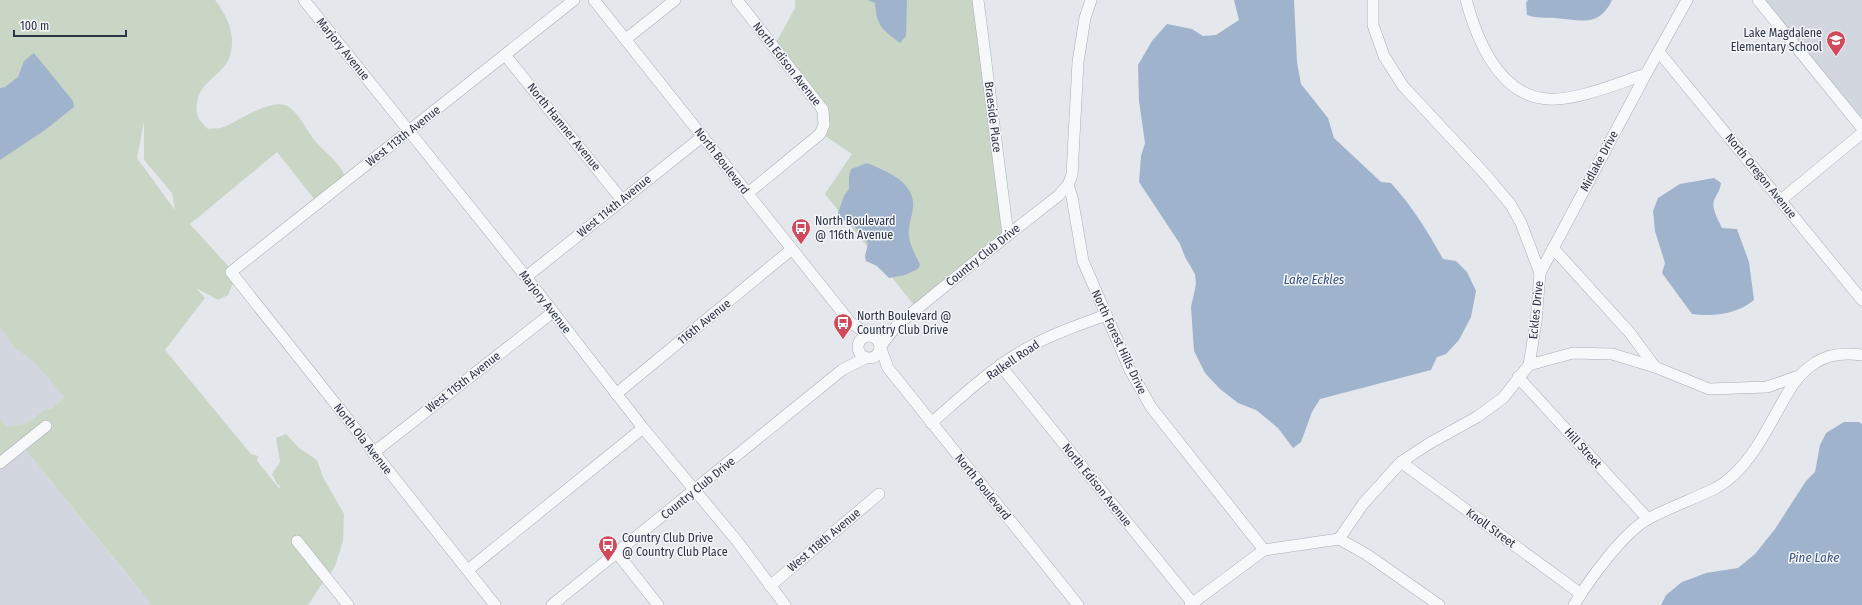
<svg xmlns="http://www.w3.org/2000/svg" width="1862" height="605" font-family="'Fira Sans Condensed',sans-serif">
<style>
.built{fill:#d2d6de}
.green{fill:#c9d6c5;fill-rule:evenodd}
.water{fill:#9fb4cc}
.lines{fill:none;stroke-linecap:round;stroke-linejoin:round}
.minor-casing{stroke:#a9aeb7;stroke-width:12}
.minor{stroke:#f7f8fa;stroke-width:11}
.labels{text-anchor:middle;stroke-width:3;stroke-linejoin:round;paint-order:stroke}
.poi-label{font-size:12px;fill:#2b3445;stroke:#f4f6f9;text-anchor:start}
.street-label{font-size:12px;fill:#2b3445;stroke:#f4f6f9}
.water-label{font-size:13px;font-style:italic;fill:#34527a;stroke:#f4f6f9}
</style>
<rect width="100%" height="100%" fill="#e4e7ec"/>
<g class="built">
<polygon points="1763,0 1862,0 1862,117 1857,115"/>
<polygon points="0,323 15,348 60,379 65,397 51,409 47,408 27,423 7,427 0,419"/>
<polygon points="25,449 141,592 155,595 154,605 0,605 0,469"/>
</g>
<g class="green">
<path d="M0,0H215C228,17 236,35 230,56C224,75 200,80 197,103C195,115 199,121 208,129C213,128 219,129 224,127C239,121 274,96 289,107C301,116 306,130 315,141C326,154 338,160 345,176L315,200L277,152L190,224L230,268L226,271L234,281L228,295L218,300L196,288L191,282L205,298L165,350L251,454L258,456L257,461L279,488L281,487L277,484L272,474L280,462L276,438L286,434L299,448L317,460L323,477L344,514L343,541L335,566L329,575L297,535L291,540L324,581L308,605H152L25,449L52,427L47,421L0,458V419L7,427L27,423L47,408L51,409L65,397L33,361L15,348L0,326ZM144,121V160L172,193L175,210L137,158Z"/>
<polygon points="795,0 976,0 1004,231 1002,234 914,305 825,194 852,154 824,135 829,121 776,43 795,8"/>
</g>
<g class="water">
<path d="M867,0H907L906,36L900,43C882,29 877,27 875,3Z"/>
<path d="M1234,0H1294L1297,62L1301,84L1328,118L1334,138L1381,182L1391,183C1412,206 1428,232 1443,259L1456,261L1467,272L1476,291L1471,317L1459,340L1446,354L1437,357L1431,370L1320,399L1312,412L1301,442L1293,448L1278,428L1256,410L1238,403L1220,389L1205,373L1194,351L1191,307L1196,284L1195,274L1185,257L1180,244L1139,182L1141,156L1145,143L1139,101L1138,65L1152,41L1167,24L1192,29L1203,36L1216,35L1239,20Z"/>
<path d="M1528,0H1612C1599,28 1580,20 1555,18C1545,17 1537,19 1527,15L1526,3Z"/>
<polygon points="34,53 73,101 74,107 45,130 0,160 0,88 5,87 18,77 24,61"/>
<path d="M867,163C886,171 916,182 913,208C912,217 908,226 909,236C910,246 916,256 920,265L918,269L905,275L889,278L877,266L866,261L865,256L868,244L862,234L847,219L840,223L835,221L844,196L849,189V176L851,169Z"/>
<path d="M1714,178L1721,183C1720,190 1718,192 1715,198C1710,207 1718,219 1722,228L1737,229L1749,262L1754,300C1737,314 1714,317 1692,314L1662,273L1665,263L1655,231L1653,211L1658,198L1680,184Z"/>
<polygon points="1844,422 1859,422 1862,424 1862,605 1661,605 1666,595 1682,582 1706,573 1738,568 1755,554 1775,529 1806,481 1815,472 1820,445 1826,433"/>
</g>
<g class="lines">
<defs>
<g id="minor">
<polyline points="304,0 526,277 643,428 737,541 785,605"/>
<polyline points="594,0 850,322 870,336"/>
<polyline points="737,0 823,110 824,125 820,134 748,193"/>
<polyline points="978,0 1008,235"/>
<path d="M1466,0C1477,40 1499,96 1548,99C1576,101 1619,83 1646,74"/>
<polyline points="1758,0 1862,128"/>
<polyline points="626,39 675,0"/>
<polyline points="1659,52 1862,300"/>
<polyline points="505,55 622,200"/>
<polyline points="1068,185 1072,197 1083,261 1130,370 1151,407 1264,550 1339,539 1366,554 1439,605"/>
<polyline points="1781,200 1862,133"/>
<polyline points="1553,248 1630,333 1655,367"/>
<polyline points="1540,273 1646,74 1687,0"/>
<polyline points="526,277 703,136"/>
<circle cx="869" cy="347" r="11"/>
<polyline points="880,347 897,325 1008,235 1058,196 1068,185 1072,175 1078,62 1085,18 1091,0"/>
<polyline points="881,349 888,368 1078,605"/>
<polyline points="1000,365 1194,605"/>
<polyline points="1529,365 1573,353 1612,354 1655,367 1709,389 1767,387 1799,376"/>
<polyline points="1518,377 1648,519"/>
<polyline points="616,394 792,249"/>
<path d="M931,423C959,399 987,372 1019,353C1046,336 1076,326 1106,315"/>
<polyline points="373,453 553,312"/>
<polyline points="1401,462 1581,594"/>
<polyline points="0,463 46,426"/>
<polyline points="1339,539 1363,504 1401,462 1430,443 1477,417 1503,398 1529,365 1536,322 1540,273 1521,223 1511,205 1485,174 1403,86 1384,56 1373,25 1373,0"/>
<polyline points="297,541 348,605"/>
<polyline points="617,553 658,605"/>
<polyline points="468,570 643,428"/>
<polyline points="770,586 879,494"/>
<polyline points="495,605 231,272 574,0"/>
<polyline points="552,605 842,370 865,358"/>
<polyline points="1190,605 1264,550"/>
<path d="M1574,605C1589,580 1623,533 1648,519C1670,507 1694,499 1716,488C1745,472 1762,439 1778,410C1788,392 1797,374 1815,363C1828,354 1847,353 1862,355"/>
</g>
</defs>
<use href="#minor" class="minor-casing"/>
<use href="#minor" class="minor"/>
</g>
<defs>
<symbol id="school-pin" viewBox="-11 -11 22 30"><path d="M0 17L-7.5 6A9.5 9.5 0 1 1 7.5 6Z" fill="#d1495b" stroke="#f4f6f9"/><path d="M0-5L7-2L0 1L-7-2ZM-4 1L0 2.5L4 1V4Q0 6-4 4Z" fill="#fff"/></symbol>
<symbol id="bus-pin" viewBox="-11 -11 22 30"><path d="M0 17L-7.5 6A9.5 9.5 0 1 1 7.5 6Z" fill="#d1495b" stroke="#f4f6f9"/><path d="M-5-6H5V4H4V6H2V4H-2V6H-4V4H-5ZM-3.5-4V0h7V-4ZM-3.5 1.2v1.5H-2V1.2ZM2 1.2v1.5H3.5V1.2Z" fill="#fff"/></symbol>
</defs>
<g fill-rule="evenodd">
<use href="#school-pin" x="1825" y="29" width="22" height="30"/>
<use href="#bus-pin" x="790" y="217" width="22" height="30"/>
<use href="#bus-pin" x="832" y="312" width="22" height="30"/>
<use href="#bus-pin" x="597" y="534" width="22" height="30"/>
</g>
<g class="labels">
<g class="poi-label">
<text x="1822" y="37" text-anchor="end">Lake Magdalene<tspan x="1822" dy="14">Elementary School</tspan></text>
<text x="815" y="225">North Boulevard<tspan x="815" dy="14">@ 116th Avenue</tspan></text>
<text x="857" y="320">North Boulevard @<tspan x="857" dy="14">Country Club Drive</tspan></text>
<text x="622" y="542">Country Club Drive<tspan x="622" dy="14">@ Country Club Place</tspan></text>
</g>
<g class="street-label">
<text transform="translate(343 49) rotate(51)" y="4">Marjory Avenue</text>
<text transform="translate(787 64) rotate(52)" y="4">North Edison Avenue</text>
<text transform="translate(993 117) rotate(83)" y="4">Braeside Place</text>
<text transform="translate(564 127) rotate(51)" y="4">North Hamner Avenue</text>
<text transform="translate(403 136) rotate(-38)" y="4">West 113th Avenue</text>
<text transform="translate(722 161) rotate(52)" y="4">North Boulevard</text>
<text transform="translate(1599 161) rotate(-62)" y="4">Midlake Drive</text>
<text transform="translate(1761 176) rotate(51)" y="4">North Oregon Avenue</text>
<text transform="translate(614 206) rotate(-39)" y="4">West 114th Avenue</text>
<text transform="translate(983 255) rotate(-39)" y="4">Country Club Drive</text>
<text transform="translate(545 302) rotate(52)" y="4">Marjory Avenue</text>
<text transform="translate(1536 310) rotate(-84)" y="4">Eckles Drive</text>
<text transform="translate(704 322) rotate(-39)" y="4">116th Avenue</text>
<text transform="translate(1119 342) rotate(65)" y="4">North Forest Hills Drive</text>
<text transform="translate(1013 360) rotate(-34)" y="4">Ralkell Road</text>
<text transform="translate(463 382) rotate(-38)" y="4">West 115th Avenue</text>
<text transform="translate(363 439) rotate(52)" y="4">North Ola Avenue</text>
<text transform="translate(1583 448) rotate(48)" y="4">Hill Street</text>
<text transform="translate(1097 485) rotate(51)" y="4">North Edison Avenue</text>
<text transform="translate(983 487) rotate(51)" y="4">North Boulevard</text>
<text transform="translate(698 488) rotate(-39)" y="4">Country Club Drive</text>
<text transform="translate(1491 528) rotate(36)" y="4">Knoll Street</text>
<text transform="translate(824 540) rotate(-40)" y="4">West 118th Avenue</text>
</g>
<g class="water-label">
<text x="1314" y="284">Lake Eckles</text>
<text x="1814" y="562">Pine Lake</text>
</g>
</g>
<path d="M14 30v6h112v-6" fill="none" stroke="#2b3445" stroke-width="2"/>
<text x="20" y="30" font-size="12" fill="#2b3445" stroke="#f4f6f9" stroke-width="3" paint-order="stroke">100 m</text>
</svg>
